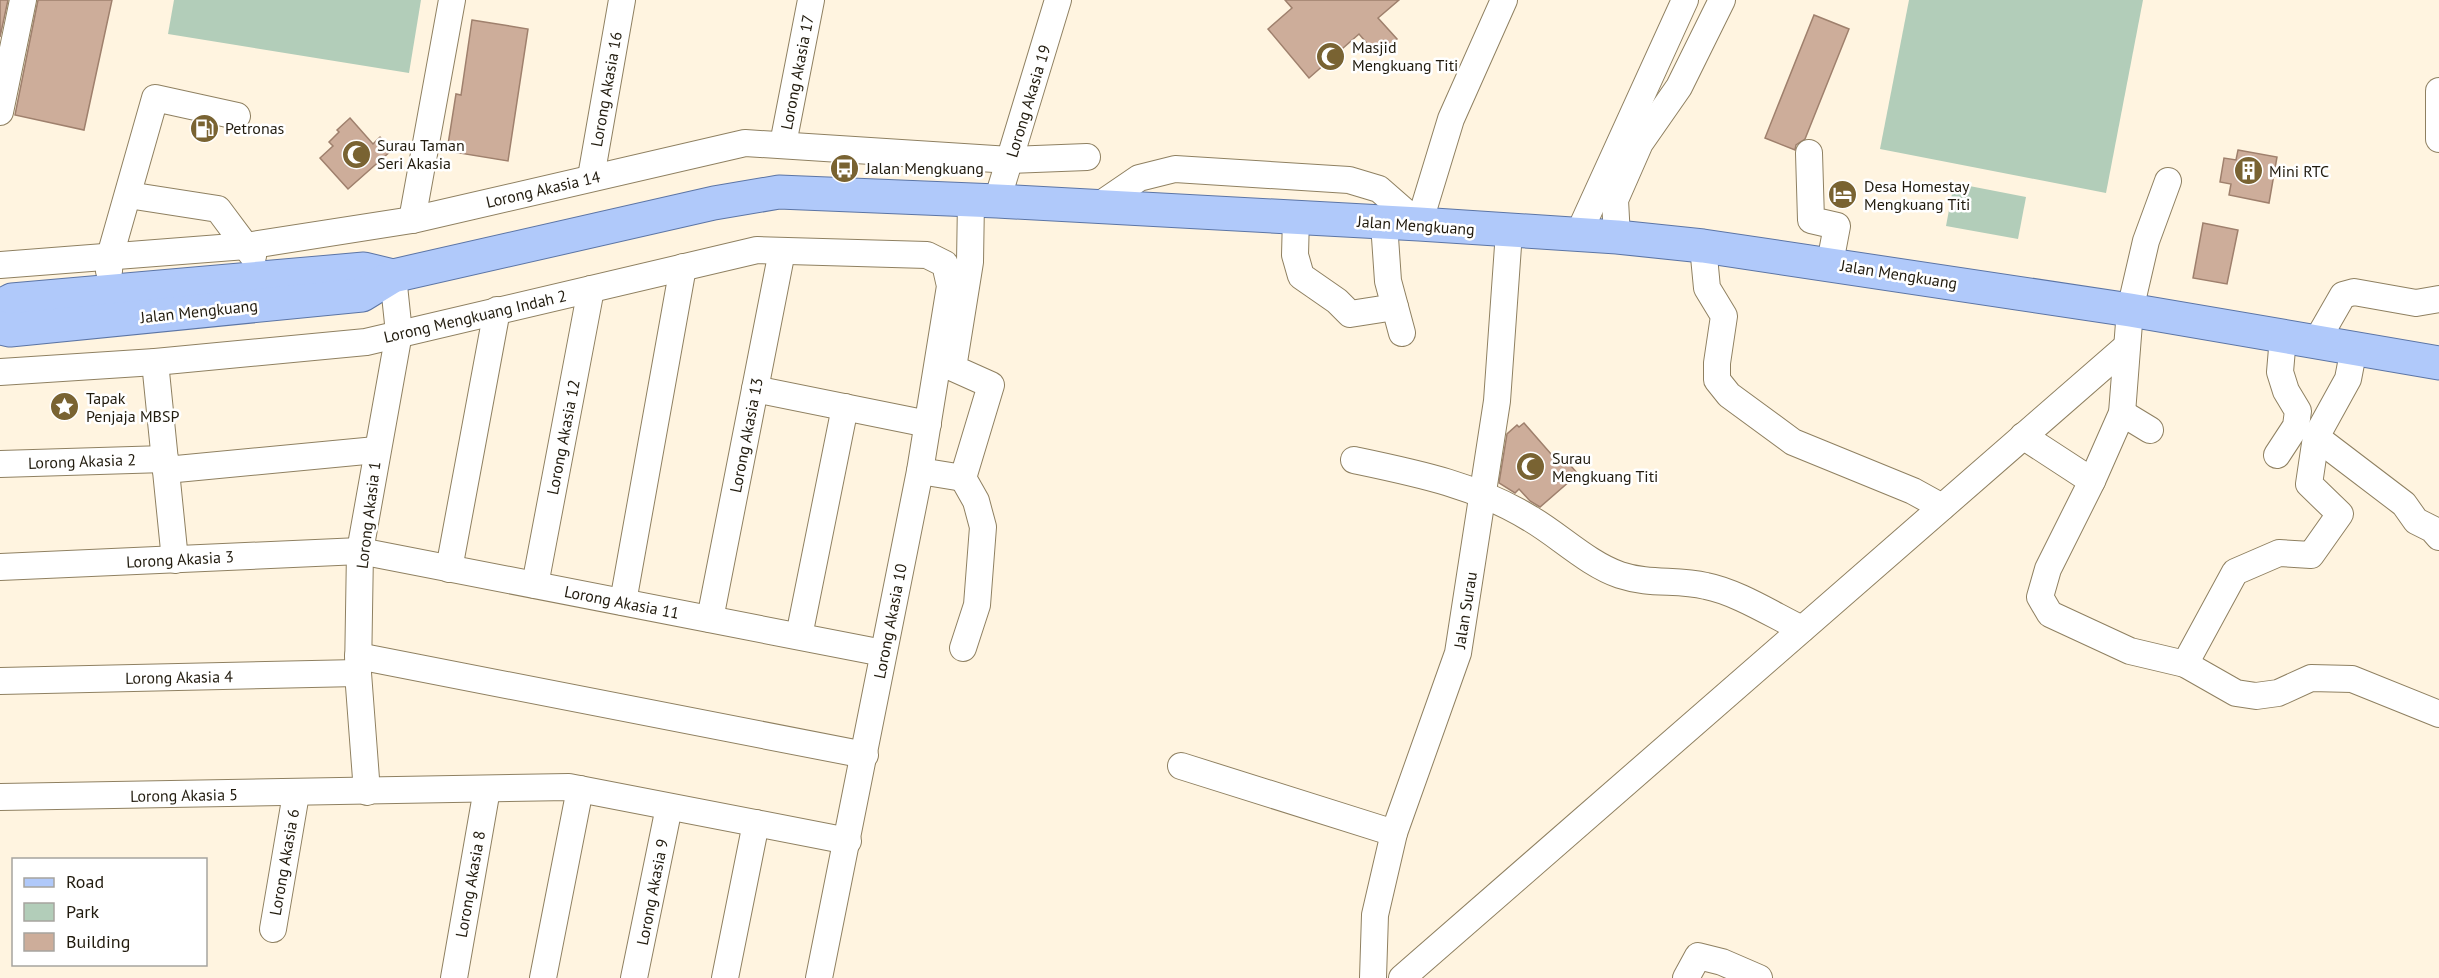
<svg xmlns="http://www.w3.org/2000/svg" width="2439" height="978" font-family="'PT Sans',sans-serif">
<style>
.green{fill:#b2cdb9}
.building{fill:#cdad9a;stroke:#9f806d;stroke-width:1.5}
.lines{fill:none;stroke-linecap:round;stroke-linejoin:round}
.minor-casing{stroke:#8f8061;stroke-width:28}
.major-casing{stroke:#5c75a5;stroke-width:35}
.minor{stroke:#fff;stroke-width:26}
.major{stroke:#b0c9fa;stroke-width:33}
.labels{text-anchor:middle;stroke-width:5;stroke-linejoin:round;paint-order:stroke}
.poi-label{font-size:16px;fill:#211b0e;stroke:#fff;text-anchor:start}
.street-label{font-size:16px;fill:#211b0e;stroke:#fff}
</style>
<rect width="100%" height="100%" fill="#fff4e0"/>
<g class="green">
<polygon points="174,0 421,0 409,73 168,34"/>
<polygon points="1909,0 2143,0 2106,193 1880,149"/>
<polygon points="1954,183 2026,197 2018,239 1946,226"/>
</g>
<g class="building">
<polygon points="0,0 8,0 0,37"/>
<polygon points="38,0 112,0 84,130 15,115"/>
<polygon points="1285,0 1399,0 1378,18 1397,39 1378,56 1359,34 1309,78 1268,29 1292,8"/>
<polygon points="1814,15 1849,29 1805,139 1796,145 1795,150 1765,138"/>
<polygon points="472,20 528,29 508,161 447,151 456,94 461,95"/>
<polygon points="350,118 373,144 380,137 392,150 348,189 320,158 333,146 329,142 339,132 337,130"/>
<polygon points="2238,150 2277,157 2269,203 2229,195 2231,184 2220,182 2224,158 2236,160"/>
<polygon points="2203,223 2238,230 2227,284 2193,278"/>
<polygon points="1524,423 1558,462 1563,457 1578,474 1540,507 1530,501 1519,489 1515,493 1499,483 1507,434 1517,425 1519,427"/>
</g>
<g class="lines">
<defs>
<g id="minor">
<polyline points="2439,91 2439,139"/>
<polyline points="0,112 23,0"/>
<polyline points="783,144 811,0"/>
<polyline points="1809,153 1811,220 1837,226 1830,263"/>
<polyline points="591,177 622,0"/>
<polyline points="2168,181 2146,241 2130,310 2122,413 2092,481 2048,569 2040,597 2050,614 2130,651 2185,664 2236,693 2256,696 2278,693 2311,678 2352,679 2439,714"/>
<polyline points="128,195 218,209 253,256"/>
<polyline points="997,201 1058,0"/>
<polyline points="1098,206 1139,178 1175,169 1349,180 1379,189 1419,224 1451,119 1504,0"/>
<polyline points="1296,217 1295,255 1301,276 1337,301 1350,314 1395,307"/>
<polyline points="412,220 452,0"/>
<polyline points="1384,223 1388,281 1402,333"/>
<polyline points="1578,235 1685,0"/>
<polyline points="1617,237 1615,200 1640,143 1679,87 1722,0"/>
<polyline points="1703,246 1707,288 1724,316 1717,363 1717,380 1729,395 1793,442 1913,491 1942,507"/>
<polyline points="0,265 246,246 412,220 745,143 1010,160 1087,157"/>
<polyline points="109,271 110,256 155,98 237,116"/>
<polyline points="2316,342 2343,295 2354,292 2416,303 2439,299"/>
<polyline points="155,362 175,560"/>
<polyline points="0,372 155,362 366,342 757,250 927,255 945,264 950,286 920,471 819,978"/>
<polyline points="755,389 928,424"/>
<polyline points="2122,413 2150,430"/>
<polyline points="2023,436 2092,481"/>
<polyline points="2316,437 2404,504 2416,521 2432,529 2439,537"/>
<polyline points="2277,455 2296,426 2298,411 2286,391 2280,372 2283,337"/>
<path d="M1354,460C1416,473 1476,485 1531,519C1560,536 1588,564 1620,575C1650,585 1677,579 1706,586C1737,592 1773,615 1802,629"/>
<polyline points="0,464 165,459"/>
<polyline points="166,470 376,450"/>
<polyline points="920,471 963,478"/>
<polyline points="0,567 360,551 883,653"/>
<polyline points="449,569 497,310"/>
<polyline points="535,585 591,289"/>
<polyline points="623,602 683,267"/>
<polyline points="710,619 782,251"/>
<polyline points="799,636 845,407"/>
<polyline points="963,648 977,605 983,527 976,501 963,478 991,385 953,368 970,262 971,201"/>
<polyline points="358,656 865,755"/>
<polyline points="2185,664 2235,572 2279,553 2311,555 2340,514 2309,484 2316,437 2348,379 2354,348"/>
<polyline points="0,681 358,673"/>
<polyline points="1181,766 1394,833"/>
<polyline points="367,792 358,673 360,551 399,333 393,276"/>
<polyline points="0,797 569,787 848,841"/>
<polyline points="273,929 296,794"/>
<polyline points="454,978 487,789"/>
<polyline points="543,978 580,789"/>
<polyline points="634,978 669,807"/>
<polyline points="725,978 756,823"/>
<polyline points="1373,978 1375,915 1394,833 1458,653 1497,401 1509,232"/>
<polyline points="1402,978 2127,346"/>
<polyline points="1686,978 1698,956 1722,962 1759,978"/>
</g>
<g id="major">
<polyline points="0,306 12,300 364,269 393,276"/>
<polyline points="0,328 10,330 362,295 393,276 714,203 779,192 997,201 1419,224 1617,237 1703,246 2130,310 2439,363"/>
</g>
</defs>
<use href="#minor" class="minor-casing"/>
<use href="#major" class="major-casing"/>
<use href="#minor" class="minor"/>
<use href="#major" class="major"/>
</g>
<defs>
<symbol id="mosque-disc" viewBox="-11 -11 22 22"><circle r="9.5" fill="#796332" stroke="#fff"/><path d="M3.5-4.9A6 6 0 1 0 3.5 4.9A5 5 0 1 1 3.5-4.9Z" fill="#fff"/></symbol>
<symbol id="fuel-disc" viewBox="-11 -11 22 22"><circle r="9.5" fill="#796332" stroke="#fff"/><path d="M-5.5-6h7V0h2V4h1.3V-2.5L3-4.5l.8-.8L6-3V5H2.5V1h-1V6h-7ZM-4.2-4.7v3.2H.2V-4.7Z" fill="#fff"/></symbol>
<symbol id="bus-disc" viewBox="-11 -11 22 22"><circle r="9.5" fill="#796332" stroke="#fff"/><path d="M-5-6H5V4H4V6H2V4H-2V6H-4V4H-5ZM-3.5-4V0h7V-4ZM-3.5 1.2v1.5H-2V1.2ZM2 1.2v1.5H3.5V1.2Z" fill="#fff"/></symbol>
<symbol id="building-disc" viewBox="-11 -11 22 22"><circle r="9.5" fill="#796332" stroke="#fff"/><path d="M-4-6H4V6H1V3H-1V6H-4ZM-2.5-4.3h1.7v1.8h-1.7ZM.8-4.3h1.7v1.8H.8ZM-2.5-1h1.7V.8h-1.7ZM.8-1h1.7V.8H.8Z" fill="#fff"/></symbol>
<symbol id="hotel-disc" viewBox="-11 -11 22 22"><circle r="9.5" fill="#796332" stroke="#fff"/><path d="M-6-4.5h1.5V1H6V5H4.5V3h-9V5H-6ZM-4 0a1.8 1.8 0 1 1 3.6 0ZM.5 0V-2.5h3Q6-2.5 6 0Z" fill="#fff"/></symbol>
<symbol id="sight-disc" viewBox="-11 -11 22 22"><circle r="9.5" fill="#796332" stroke="#fff"/><path d="M0-6L1.8-2.2L6-1.7L2.9 1.2L3.7 5.4L0 3.3L-3.7 5.4L-2.9 1.2L-6-1.7L-1.8-2.2Z" fill="#fff"/></symbol>
</defs>
<g fill-rule="evenodd">
<use href="#mosque-disc" x="1314" y="40" width="33" height="33"/>
<use href="#fuel-disc" x="188" y="112" width="33" height="33"/>
<use href="#mosque-disc" x="340" y="138" width="33" height="33"/>
<use href="#bus-disc" x="828" y="152" width="33" height="33"/>
<use href="#building-disc" x="2232" y="154" width="33" height="33"/>
<use href="#hotel-disc" x="1826" y="178" width="33" height="33"/>
<use href="#sight-disc" x="48" y="390" width="33" height="33"/>
<use href="#mosque-disc" x="1514" y="450" width="33" height="33"/>
</g>
<g class="labels">
<g class="poi-label">
<text x="1352" y="53">Masjid<tspan x="1352" dy="18">Mengkuang Titi</tspan></text>
<text x="225" y="134">Petronas</text>
<text x="377" y="151">Surau Taman<tspan x="377" dy="18">Seri Akasia</tspan></text>
<text x="866" y="174">Jalan Mengkuang</text>
<text x="2269" y="177">Mini RTC</text>
<text x="1864" y="192">Desa Homestay<tspan x="1864" dy="18">Mengkuang Titi</tspan></text>
<text x="86" y="404">Tapak<tspan x="86" dy="18">Penjaja MBSP</tspan></text>
<text x="1552" y="464">Surau<tspan x="1552" dy="18">Mengkuang Titi</tspan></text>
</g>
<g class="street-label">
<text transform="translate(797 72) rotate(-79)" y="6">Lorong Akasia 17</text>
<text transform="translate(606 89) rotate(-80)" y="6">Lorong Akasia 16</text>
<text transform="translate(1028 101) rotate(-73)" y="6">Lorong Akasia 19</text>
<text transform="translate(543 189) rotate(-13)" y="6">Lorong Akasia 14</text>
<text transform="translate(1416 225) rotate(4)" y="6">Jalan Mengkuang</text>
<text transform="translate(1899 274) rotate(9)" y="6">Jalan Mengkuang</text>
<text transform="translate(199 311) rotate(-6)" y="6">Jalan Mengkuang</text>
<text transform="translate(475 316) rotate(-13)" y="6">Lorong Mengkuang Indah 2</text>
<text transform="translate(746 435) rotate(-79)" y="6">Lorong Akasia 13</text>
<text transform="translate(563 437) rotate(-79)" y="6">Lorong Akasia 12</text>
<text transform="translate(82 461) rotate(-2)" y="6">Lorong Akasia 2</text>
<text transform="translate(368 515) rotate(-83)" y="6">Lorong Akasia 1</text>
<text transform="translate(180 559) rotate(-3)" y="6">Lorong Akasia 3</text>
<text transform="translate(622 602) rotate(11)" y="6">Lorong Akasia 11</text>
<text transform="translate(1465 610) rotate(-81)" y="6">Jalan Surau</text>
<text transform="translate(890 621) rotate(-79)" y="6">Lorong Akasia 10</text>
<text transform="translate(179 677) rotate(-1)" y="6">Lorong Akasia 4</text>
<text transform="translate(184 795) rotate(-1)" y="6">Lorong Akasia 5</text>
<text transform="translate(284 862) rotate(-80)" y="6">Lorong Akasia 6</text>
<text transform="translate(470 884) rotate(-80)" y="6">Lorong Akasia 8</text>
<text transform="translate(652 892) rotate(-79)" y="6">Lorong Akasia 9</text>
</g>
</g>
<rect x="12" y="858" width="195" height="108" fill="#ffffff" stroke="#a6a49f" stroke-width="1.5"/>
<rect x="24" y="878" width="30" height="9" fill="#b0c9fa" stroke="#a6a49f" stroke-width="1.5"/>
<text x="66" y="888" font-size="18" fill="#211b0e">Road</text>
<rect x="24" y="903" width="30" height="18" fill="#b2cdb9" stroke="#a6a49f" stroke-width="1.5"/>
<text x="66" y="918" font-size="18" fill="#211b0e">Park</text>
<rect x="24" y="933" width="30" height="18" fill="#cdad9a" stroke="#a6a49f" stroke-width="1.5"/>
<text x="66" y="948" font-size="18" fill="#211b0e">Building</text>
</svg>
